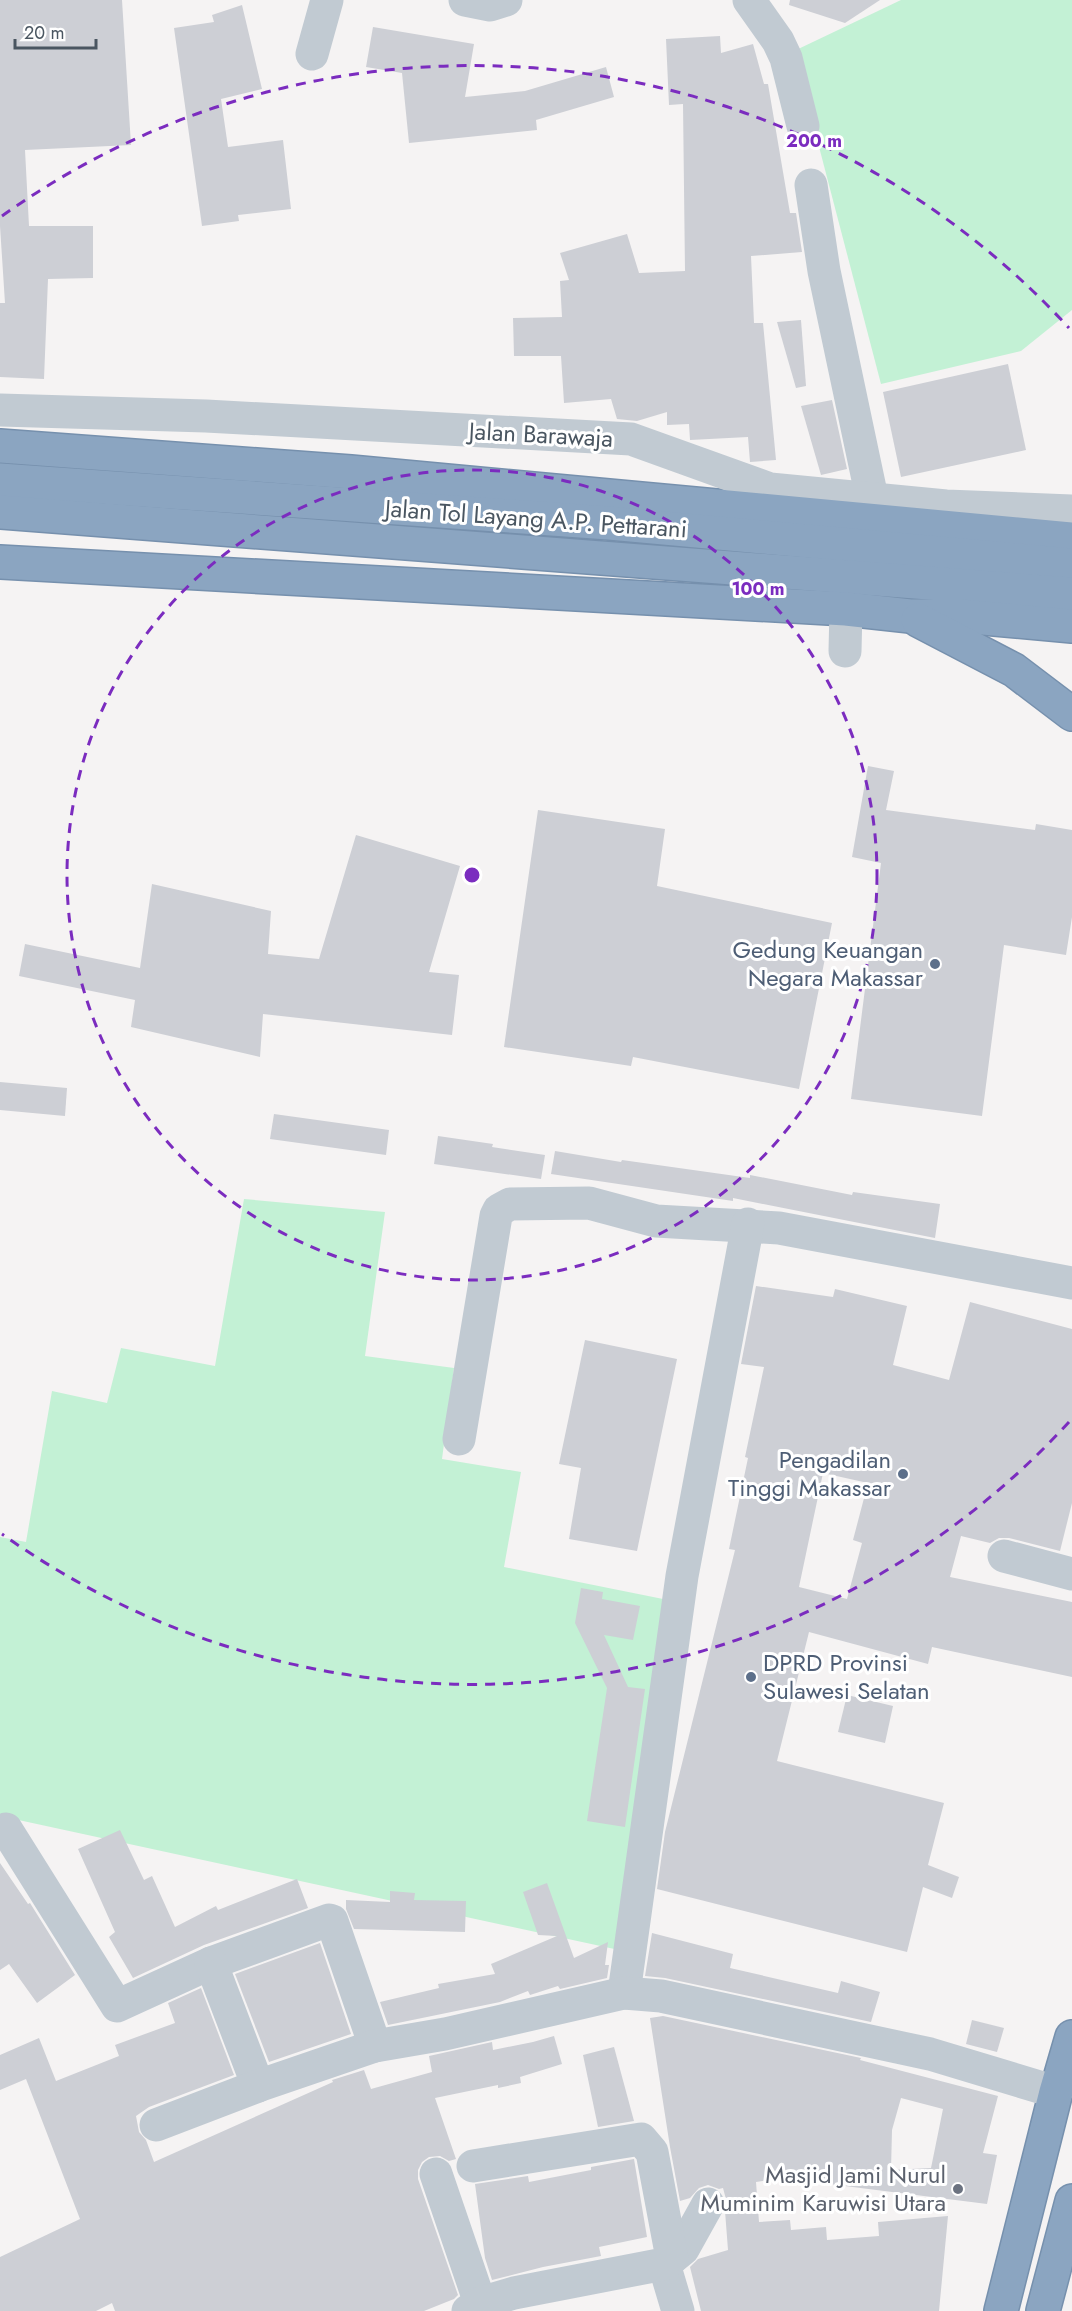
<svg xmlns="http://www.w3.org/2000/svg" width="1072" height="2311" font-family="Jost,sans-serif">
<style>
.green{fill:#c3f1d5}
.building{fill:#cdcfd5;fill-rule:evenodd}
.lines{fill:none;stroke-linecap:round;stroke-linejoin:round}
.highway-casing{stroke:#7690ad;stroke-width:36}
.minor{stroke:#c1cad2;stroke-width:33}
.highway{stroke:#8ba5c1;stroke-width:33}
.ring{fill:none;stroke:#7b2cbf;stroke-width:3;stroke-dasharray:10 8}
.service-dot{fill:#5c6f8a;stroke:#fff;stroke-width:2}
.worship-dot{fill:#6b7280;stroke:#fff;stroke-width:2}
.labels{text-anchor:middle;stroke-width:6;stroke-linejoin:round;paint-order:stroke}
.street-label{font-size:24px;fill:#4a5661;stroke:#fff}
.service-label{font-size:24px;fill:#4e5e75;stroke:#fff;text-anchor:end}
.worship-label{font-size:24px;fill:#5b616d;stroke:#fff;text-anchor:end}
.centre{fill:#7b2cbf;stroke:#fff;stroke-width:3}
.ring-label{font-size:18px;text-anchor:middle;font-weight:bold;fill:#7b2cbf;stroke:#fff;stroke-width:6;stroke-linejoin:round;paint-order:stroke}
</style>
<rect width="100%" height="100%" fill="#f5f3f3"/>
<g class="green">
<polygon points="901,0 1072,0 1072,310 1021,351 881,384 794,51"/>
<polygon points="244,1199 385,1212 365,1356 454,1368 442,1459 521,1472 504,1567 668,1600 619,1950 0,1816 0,1537 26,1542 52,1391 107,1403 121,1348 215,1366"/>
</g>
<g class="building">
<polygon points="0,0 122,0 131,145 25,150 29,226 93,226 93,278 48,279 44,379 0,377 0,303 5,303 0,226"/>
<polygon points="790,0 880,0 845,23 789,5"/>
<polygon points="242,5 262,89 221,99 228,147 283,140 291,209 238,215 239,221 202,226 174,28 214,22 212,15"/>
<polygon points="373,27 474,44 465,97 525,91 606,67 614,97 536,120 537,130 409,143 402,73 366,67"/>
<polygon points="720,36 721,53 753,44 764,84 768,84 790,213 796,213 802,252 751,256 754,323 763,323 776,460 750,462 748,437 690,440 689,424 667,425 667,412 637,421 617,419 611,399 564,403 561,356 514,356 513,318 562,317 560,281 569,280 560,253 627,234 639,273 685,271 683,104 669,105 666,39"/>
<polygon points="801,320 806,386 796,388 777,322"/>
<polygon points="1008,364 1026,450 901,477 883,392"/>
<polygon points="832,400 847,469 821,475 801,406"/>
<polygon points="868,766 894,771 886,810 1035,830 1036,824 1072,830 1072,917 1066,955 1004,945 982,1116 851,1099 881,863 852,857"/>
<polygon points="538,810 665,829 657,886 832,923 799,1089 633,1057 631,1066 504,1047"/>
<polygon points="356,835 460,866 429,972 459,975 452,1035 263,1014 260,1057 131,1027 135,1000 19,976 25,944 140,968 152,884 271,911 268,954 319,959"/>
<polygon points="0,1082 67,1088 65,1116 0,1110"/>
<polygon points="274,1114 389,1130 386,1155 270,1139"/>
<polygon points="438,1136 493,1144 492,1147 545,1155 541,1179 434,1164"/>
<polygon points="555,1151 621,1162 622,1160 750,1178 750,1175 852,1195 853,1192 940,1204 935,1238 733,1198 733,1201 551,1174"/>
<path d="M756,1286L833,1297L835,1289L907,1306L893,1365L949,1380L970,1302L1072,1329V1503L1060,1551L1009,1538H999L990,1543L961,1536L950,1577L1072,1602V1677L932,1647L928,1664L809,1632L777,1761L944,1803L928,1865L959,1877L952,1898L923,1887L907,1952L657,1889L665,1832L735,1550L729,1549L748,1458L745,1457L764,1367L741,1364ZM823,1473L868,1483L853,1540L862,1543L847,1599L799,1587Z"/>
<polygon points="585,1340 677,1359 637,1551 569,1539 581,1468 559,1464"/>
<polygon points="581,1588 603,1592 602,1599 640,1606 633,1640 604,1635 628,1687 645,1689 625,1827 587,1821 607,1688 575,1623"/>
<polygon points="847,1695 893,1706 885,1743 838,1732"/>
<polygon points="120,1830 144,1880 152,1876 175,1927 216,1906 218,1910 297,1879 308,1908 204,1945 133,1978 109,1937 115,1932 78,1849"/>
<polygon points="0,1863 28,1904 30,1903 75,1975 37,2003 9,1964 0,1970"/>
<polygon points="547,1883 574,1958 608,1942 605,1965 609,1965 607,1978 560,1989 558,1986 530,1995 528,1991 500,2002 388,2025 380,2002 439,1988 438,1984 495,1974 491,1964 557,1936 538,1935 523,1892"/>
<polygon points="390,1891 415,1893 414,1900 466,1901 465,1932 354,1929 346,1909 346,1900 390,1902"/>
<polygon points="652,1933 733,1954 730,1968 838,1993 841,1981 880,1992 871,2022 665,1978 645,1976"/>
<polygon points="320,1943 351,2034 269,2062 235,1974"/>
<polygon points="201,1988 234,2075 149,2107 136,2116 139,2132 146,2140 154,2162 333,2082 332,2080 364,2070 371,2089 432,2072 429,2056 492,2042 493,2050 533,2042 554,2036 562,2064 520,2077 521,2083 498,2088 498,2085 435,2098 456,2159 449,2161 440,2156 429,2157 422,2162 418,2170 418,2179 458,2295 454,2299 424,2311 115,2311 112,2303 96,2311 0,2311 0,2257 80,2219 26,2079 0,2090 0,2055 39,2038 56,2081 119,2056 115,2045 175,2023 168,2003"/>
<path d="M663,2016L861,2058L860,2060L998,2096L983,2153L997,2155L987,2204L821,2183L822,2171L756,2182L759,2222L790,2220L791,2230L826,2227L827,2240L879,2236L878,2222L948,2216L939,2311H701L690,2267L698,2259L728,2250L725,2211L727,2203L723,2188L719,2189L708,2185L699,2188L690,2198L680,2201L670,2147L650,2018ZM901,2098L943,2109L931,2168L891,2170L892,2130Z"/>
<polygon points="972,2020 1004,2028 997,2052 966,2044"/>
<polygon points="614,2047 634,2121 598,2127 583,2055"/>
<polygon points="634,2159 647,2237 599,2247 601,2256 543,2267 492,2280 485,2258 475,2184 528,2176 529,2182 591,2170 591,2167"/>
</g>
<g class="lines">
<defs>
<g id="highway">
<polyline points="0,446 351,472 1072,539"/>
<polyline points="0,480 609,523 1072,565"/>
<polyline points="0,512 1072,594"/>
<polyline points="0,562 846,609 910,616 961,616 1072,626"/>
<polyline points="918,620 1014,670 1072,714"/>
<polyline points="1001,2311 1056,2092 1072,2037"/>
<polyline points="1043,2311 1072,2201"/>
</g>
</defs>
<use href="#highway" class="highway-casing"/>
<g class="minor">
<polyline points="465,0 490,5 506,0"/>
<polyline points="749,0 778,41 786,58 803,126"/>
<polyline points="312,54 327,0"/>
<polyline points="811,185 824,271 872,498"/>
<polyline points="0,410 206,416 631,439 770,489 946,506 1072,511"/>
<polyline points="845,651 846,609"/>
<polyline points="459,1439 496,1216 499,1210 510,1204 589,1203 656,1221 779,1228 1072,1283"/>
<polyline points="1004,1556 1072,1574"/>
<polyline points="6,1829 117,2006 211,1963 329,1920 332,1921 375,2046"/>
<polyline points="211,1963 258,2086"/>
<polyline points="624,1993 682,1576 748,1224"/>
<polyline points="156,2125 258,2086 375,2046 445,2034 624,1993 661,1996 930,2054 1056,2092"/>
<polyline points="436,2174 480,2303"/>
<polyline points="672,2258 683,2249 708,2204"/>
<polyline points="664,2264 678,2311"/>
<polyline points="468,2311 480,2303 514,2293 664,2264 672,2258 652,2152 641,2139 473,2166"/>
</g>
<use href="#highway" class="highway"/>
</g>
<g class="ring">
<circle cx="472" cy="875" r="405"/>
<path d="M1069 1422A810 810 0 0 1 2 1534M2 216A810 810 0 0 1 1069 328"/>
</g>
<g class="service-dot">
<circle cx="935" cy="964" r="6"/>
<circle cx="903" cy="1474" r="6"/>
<circle cx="751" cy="1677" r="6"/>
</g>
<circle class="worship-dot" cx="958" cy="2189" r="6"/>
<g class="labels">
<g class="street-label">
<text transform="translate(541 435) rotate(3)" y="8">Jalan Barawaja</text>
<text transform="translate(536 519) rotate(4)" y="8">Jalan Tol Layang A.P. Pettarani</text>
</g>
<g class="service-label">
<text x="923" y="958">Gedung Keuangan<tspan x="923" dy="28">Negara Makassar</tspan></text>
<text x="891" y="1468">Pengadilan<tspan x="891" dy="28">Tinggi Makassar</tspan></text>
<text x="763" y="1671" text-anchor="start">DPRD Provinsi<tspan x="763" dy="28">Sulawesi Selatan</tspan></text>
</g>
<g class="worship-label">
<text x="946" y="2183">Masjid Jami Nurul<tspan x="946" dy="28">Muminim Karuwisi Utara</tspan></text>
</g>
</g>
<circle cx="472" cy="875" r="9" class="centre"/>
<g class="ring-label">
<text x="814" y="147">200 m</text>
<text x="758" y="595">100 m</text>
</g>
<path d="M15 39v9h81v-9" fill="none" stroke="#4a5661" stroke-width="3"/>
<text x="24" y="39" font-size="18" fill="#4a5661" stroke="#ffffff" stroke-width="4.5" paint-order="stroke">20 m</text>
</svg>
